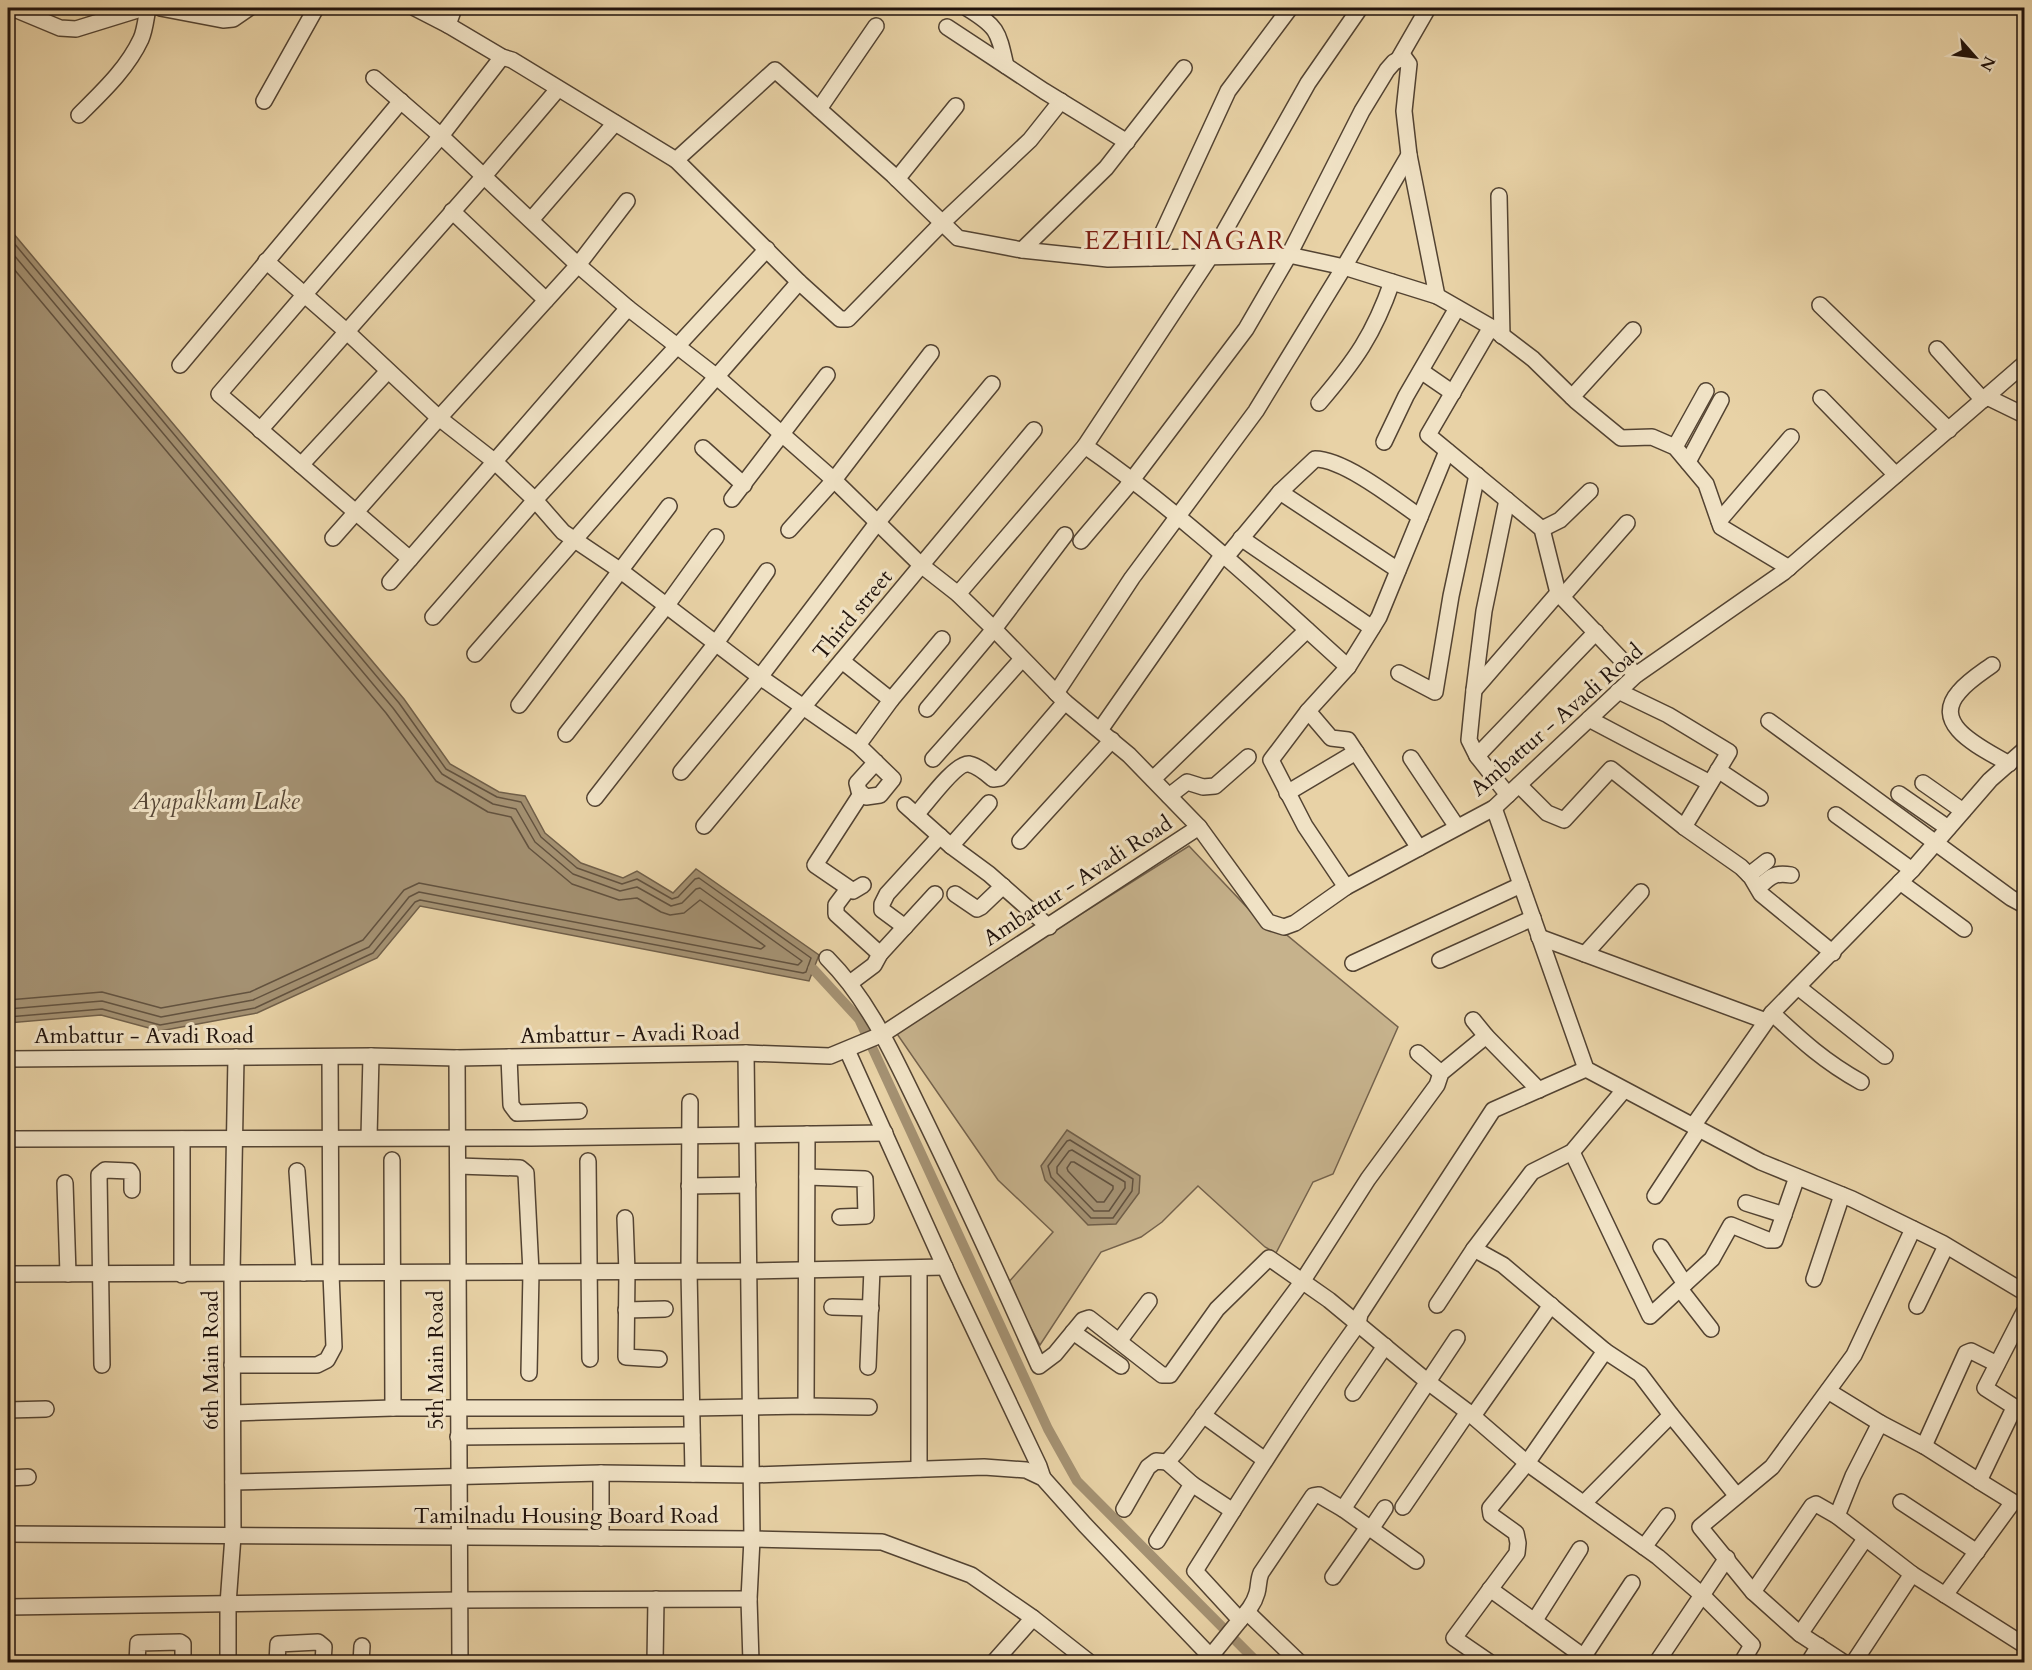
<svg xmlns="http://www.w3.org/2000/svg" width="2032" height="1670" font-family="Cardo,serif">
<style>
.green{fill:#c6b28c;stroke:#74624c;stroke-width:1.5}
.water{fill:#a49172;stroke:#705f49;stroke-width:1.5}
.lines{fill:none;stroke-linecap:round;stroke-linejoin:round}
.shore{stroke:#62523f;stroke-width:1.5}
.canal{stroke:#a49172;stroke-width:10}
.minor-casing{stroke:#534332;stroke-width:18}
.minor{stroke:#f0e2c5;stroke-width:15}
.labels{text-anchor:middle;stroke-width:6;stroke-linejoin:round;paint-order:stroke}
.street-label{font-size:22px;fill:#21130c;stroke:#f0e2c5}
.water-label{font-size:24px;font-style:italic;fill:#554535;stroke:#f0e2c5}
.quarter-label{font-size:26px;letter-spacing:1.5px;fill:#7a1f14;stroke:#f0e2c5}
</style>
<rect width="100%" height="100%" fill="#e8d2a6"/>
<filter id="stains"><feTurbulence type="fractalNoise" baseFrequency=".00333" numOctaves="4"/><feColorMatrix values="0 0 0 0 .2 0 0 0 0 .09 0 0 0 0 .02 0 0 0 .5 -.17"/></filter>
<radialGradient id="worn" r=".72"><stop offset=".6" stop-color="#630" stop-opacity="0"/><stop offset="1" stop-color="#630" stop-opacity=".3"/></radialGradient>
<polygon class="green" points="1189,846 1258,919 1277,927 1398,1027 1333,1174 1313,1182 1276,1253 1265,1247 1198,1186 1162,1222 1141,1237 1101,1252 1040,1345 1007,1284 1053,1232 998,1180 895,1031"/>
<g class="water">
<polygon points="8,227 404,699 450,764 499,792 525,796 545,833 581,863 623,878 637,871 673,893 696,869 819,955 809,981 420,906 377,958 257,1013 160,1031 101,1015 8,1023"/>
<polygon points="1067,1130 1140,1176 1139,1193 1116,1224 1088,1225 1045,1180 1041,1166"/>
</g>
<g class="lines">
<g class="shore">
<polyline points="8,236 399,703 446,769 497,797 521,802 541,837 577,868 622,884 637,879 672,899 678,897 695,879 699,878 811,958 806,972 803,973 420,900 415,902 373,953 255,1008 160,1025 102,1009 8,1017"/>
<polyline points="8,248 393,708 442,774 493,804 516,809 535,842 573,874 620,891 637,887 671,906 682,903 696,889 700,888 802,961 798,965 419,892 409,897 369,947 253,1000 161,1017 102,1001 8,1009"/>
<polyline points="8,262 386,713 436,781 488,812 511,817 529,848 572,884 619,900 637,898 661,912 670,915 684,913 700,900 765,946 761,949 419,883 404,890 363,940 250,992 161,1008 102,992 8,1000"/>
<polygon points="1070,1140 1133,1179 1132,1191 1113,1218 1091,1218 1051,1177 1048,1166 1067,1141"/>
<polygon points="1072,1150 1125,1182 1125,1188 1109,1211 1094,1211 1057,1173 1057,1167 1069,1151"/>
<polygon points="1071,1162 1074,1162 1113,1186 1113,1189 1104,1202 1097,1202 1068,1171 1067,1168"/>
</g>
<polyline class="canal" points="813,969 859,1019 1048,1429 1077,1481 1257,1662"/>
<defs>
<g id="minor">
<polyline points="12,8 60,28 76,29 144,8"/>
<polyline points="160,8 223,20 233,19 249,8"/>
<polyline points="415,8 448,25"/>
<polyline points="454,8 448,25 502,57 512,60 676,160 775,70 893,175 958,238 1022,250 1108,259 1289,255 1344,267 1437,296 1491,327 1533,359 1576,401 1621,438 1652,437 1675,447 1706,484 1721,527 1789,568"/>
<path d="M967,8C998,27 998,31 1006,66"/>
<polyline points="947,27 1044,91 1127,142"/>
<polyline points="1398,60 1428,8"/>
<polyline points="374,78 441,136 578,265 628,308 717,377 834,480 921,565 958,594 994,629 1065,702 1129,755 1199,827"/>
<polyline points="264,101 316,8"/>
<polyline points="819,109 876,26"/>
<path d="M79,115C102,92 127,69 141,39C145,30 146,18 148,8"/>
<polyline points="676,160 799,282 840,319 848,319 942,223 1030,140 1061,101"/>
<polyline points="897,179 956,106"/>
<polyline points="1499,196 1502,336"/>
<polyline points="452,211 546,300"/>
<polyline points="531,220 615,123"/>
<polyline points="1022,250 1106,168 1184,68"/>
<polyline points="1151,258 1228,91 1290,8"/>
<polyline points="266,261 346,331 439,418 494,461 535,500 563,532 621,571 760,677 858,745 893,779 880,795 866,797 859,791 857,783 876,762"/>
<polyline points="1820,305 1949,430"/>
<polyline points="1491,327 1428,435 1542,529 1558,593"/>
<polyline points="1937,349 1983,400"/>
<polyline points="180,365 401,101"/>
<polyline points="1421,371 1453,393"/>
<polyline points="1572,397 1633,330"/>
<polyline points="1987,397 2024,415"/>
<polyline points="1821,398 1896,475"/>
<path d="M1319,403C1355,361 1374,334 1392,282"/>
<polyline points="260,430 484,176 558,89"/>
<polyline points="1384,442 1406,396 1457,308"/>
<polyline points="1675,447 1706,391"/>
<polyline points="703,448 744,485"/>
<polyline points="1688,462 1721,400"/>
<polyline points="301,465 388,371"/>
<polyline points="1280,492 1398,570"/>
<polyline points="732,499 827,375"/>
<polyline points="1719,521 1791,437"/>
<polyline points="1542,529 1560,520 1590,491"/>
<polyline points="789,530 834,480 931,353"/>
<polyline points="333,538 439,418 578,265 627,201"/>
<polyline points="1241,538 1372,628"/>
<polyline points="1081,541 1126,488 1246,329 1289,255 1362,111 1387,70 1394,62 1404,57 1409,64 1404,111 1409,155 1437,296"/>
<path d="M1226,557L1280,492L1315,459C1344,459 1396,500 1420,517"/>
<polyline points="410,559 219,394 441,136 502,57"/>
<polyline points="390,582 628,308"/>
<polyline points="958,594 1085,446"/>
<polyline points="1562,597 1627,523"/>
<polyline points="433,617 535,500 767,249"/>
<polyline points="475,654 799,282"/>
<polyline points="842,661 891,700 858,745"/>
<path d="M1992,665C1981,673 1968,681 1959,692C1929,726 1985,749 2009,764"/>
<path d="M1348,667C1263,590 1179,511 1085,446L1210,257L1308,83L1360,8"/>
<polyline points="1399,673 1435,692 1451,596 1477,475"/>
<polyline points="1474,690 1558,593 1636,675"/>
<polyline points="1618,691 1668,715 1729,752 1684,827"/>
<polyline points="1056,693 1132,578 1256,411 1344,267 1409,155"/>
<polyline points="891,700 942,639"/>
<polyline points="519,705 669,506"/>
<polyline points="927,709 994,629 1065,535"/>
<polyline points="1308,711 1331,738 1348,740 1419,848"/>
<polyline points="1589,719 1710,783"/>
<polyline points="1769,721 2011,898 2024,905"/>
<polyline points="1100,730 1223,554"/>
<polyline points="566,734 667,605 716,537"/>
<polyline points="1477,756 1469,740 1474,690 1484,611 1507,500"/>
<polyline points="1411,758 1457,827"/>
<polyline points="933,759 1022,659"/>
<polyline points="1718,770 1760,798"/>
<polyline points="681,772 760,677 877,523 992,384"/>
<polyline points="1153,779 1307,630"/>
<polyline points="1923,783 1963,811"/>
<polyline points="1519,785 1547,813 1564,820 1611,769 1684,827 1741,867 1751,877 1761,894 1833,953"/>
<polyline points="1287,793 1356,752"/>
<polyline points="861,794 815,865 853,891 863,885"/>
<polyline points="1899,794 1948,828"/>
<polyline points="1508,795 1477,756 1596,632"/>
<polyline points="1169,796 1187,782 1203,787 1215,786 1248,757"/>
<polyline points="595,798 716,643 767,571"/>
<polyline points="905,805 951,846 989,874 1049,927"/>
<polyline points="1494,808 1586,1069 1761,1162 1852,1199 1942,1243 2024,1292"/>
<path d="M916,815C925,805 956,762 969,764C978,766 986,773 993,779L1000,778L1065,702"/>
<polyline points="1836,815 1912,870"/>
<polyline points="704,826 1034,430"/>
<polyline points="1020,841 1112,740"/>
<polyline points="951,846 989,803"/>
<polyline points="1749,875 1767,861"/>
<polyline points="1900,882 1964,929"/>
<polyline points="1346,887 1305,826 1271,760 1308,711 1348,667 1379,617 1447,451"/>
<path d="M1758,888C1770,877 1774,872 1791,875"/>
<polyline points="848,889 836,905 836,914 880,954"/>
<polyline points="955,894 977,909 981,907 1003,886"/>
<polyline points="905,927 882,910 882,904 887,894 940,836"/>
<polyline points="1539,937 1766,1021"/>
<polyline points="1585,954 1641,892"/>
<path d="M827,958C872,1003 896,1062 924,1118C964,1200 1002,1283 1039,1366L1055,1354L1083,1320L1089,1318L1162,1375H1170L1217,1309L1269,1258L1329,1300L1428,1382L1468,1412L1527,1463L1658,1557L1702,1595L1752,1645L1742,1662"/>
<polyline points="1440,960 1533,918"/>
<polyline points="1353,963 1521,885"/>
<polyline points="850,983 874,965 880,954 935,894"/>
<polyline points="1798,987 1885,1056"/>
<path d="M1772,1013C1802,1041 1825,1062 1861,1082"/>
<polyline points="1473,1020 1486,1036 1539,1090"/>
<polyline points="847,1050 952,1283 1039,1466 1043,1478"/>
<polyline points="746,1053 752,1539 749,1599 751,1662"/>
<polyline points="1418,1053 1441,1073"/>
<polyline points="509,1057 511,1105 517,1113 579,1111"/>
<polyline points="457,1058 460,1662"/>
<polyline points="8,1059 371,1056 457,1058 746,1053 830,1056 883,1034 1199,827 1268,922 1284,927 1295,923 1346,887 1494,808 1636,675 1784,572 2024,364"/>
<polyline points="1624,1090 1572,1152 1532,1172 1474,1249 1503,1265 1605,1351 1640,1374 1671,1415 1737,1496"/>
<polyline points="690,1102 689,1271 693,1474"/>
<polyline points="1693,1126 1772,1013 1912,870 1990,780 2024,750"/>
<polyline points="369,1137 371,1056"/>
<polyline points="8,1139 531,1138 885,1133"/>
<polyline points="182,1139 182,1275"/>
<polyline points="1572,1152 1650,1316 1712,1259 1731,1225 1768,1240 1775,1240 1797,1177"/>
<polyline points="392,1160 393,1408 691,1408 806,1406 869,1407"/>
<polyline points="588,1161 590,1359"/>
<polyline points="458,1166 520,1168 526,1173 531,1272 529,1373"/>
<polyline points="297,1171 304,1273"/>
<polyline points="807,1177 865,1179 866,1216 840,1217"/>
<polyline points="65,1183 68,1274"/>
<polyline points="689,1186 748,1185"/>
<polyline points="1655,1196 1699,1129"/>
<polyline points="1746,1203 1784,1215"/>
<polyline points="625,1218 627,1272 626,1357 659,1359"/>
<polyline points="1661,1247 1685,1284"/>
<polyline points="8,1274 749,1271 945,1267"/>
<polyline points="1814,1279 1842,1195"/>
<polyline points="1680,1289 1711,1329"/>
<polyline points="1437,1305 1474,1249"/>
<polyline points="1917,1306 1946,1246"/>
<polyline points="832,1307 871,1308"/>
<polyline points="626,1310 665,1309"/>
<polyline points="2024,1312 1985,1388 2013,1406 2014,1408 1979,1481 1924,1446 1880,1423 1853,1476 1837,1516 1912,1574 2024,1645"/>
<polyline points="1073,1332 1121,1366"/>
<polyline points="1120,1340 1149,1301"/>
<polyline points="102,1365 99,1175 105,1170 130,1171 132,1174 132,1190"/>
<polyline points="232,1365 317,1365 327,1360 334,1347 331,1274 330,1057"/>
<polyline points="868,1367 872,1269"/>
<polyline points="1828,1391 1880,1423"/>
<polyline points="1353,1393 1385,1346"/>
<polyline points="806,1406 807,1134"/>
<polyline points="8,1410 46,1409"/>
<polyline points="233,1413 393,1408"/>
<polyline points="1203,1415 1265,1460"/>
<polyline points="1473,1416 1551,1305"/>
<polyline points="458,1437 692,1435"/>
<polyline points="1924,1446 1966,1353 1971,1351 1997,1364"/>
<polyline points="919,1469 919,1268"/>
<polyline points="8,1478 28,1477"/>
<polyline points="233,1482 601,1473"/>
<polyline points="1192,1484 1233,1511"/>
<polyline points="1901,1502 1977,1552"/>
<polyline points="1584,1503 1671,1415"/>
<polyline points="1403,1507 1468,1412"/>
<polyline points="1124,1509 1148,1467 1156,1461 1167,1462 1176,1452 1302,1282 1368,1179 1437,1085 1441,1073 1486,1036"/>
<polyline points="1343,1509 1457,1338"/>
<polyline points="1371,1529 1385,1508"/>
<polyline points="8,1534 752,1539 882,1542 971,1575 1033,1618 1089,1662"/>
<polyline points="601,1538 601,1473 752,1475 984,1467 1026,1470 1043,1478 1085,1525 1211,1657"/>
<polyline points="1157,1541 1192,1484 1167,1462"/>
<polyline points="1644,1547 1667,1516"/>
<polyline points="1333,1577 1368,1527"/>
<polyline points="1490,1589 1591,1662"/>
<polyline points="1753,1592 1812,1506 1816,1504 1837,1516"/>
<polyline points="1945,1595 2013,1502 1979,1481"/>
<polyline points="8,1607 460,1600 749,1599"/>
<polyline points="1247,1612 1299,1662"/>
<path d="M1240,1620C1247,1612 1254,1604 1257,1593C1259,1586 1258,1580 1261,1573L1313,1496L1319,1495L1343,1509L1416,1561"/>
<polyline points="1535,1620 1580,1549"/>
<polyline points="1800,1634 1753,1592 1700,1527 1772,1467 1854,1355 1913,1229"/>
<polyline points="137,1662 138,1643 180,1642 183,1644 183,1662"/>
<polyline points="228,1662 228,1604 233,1536 232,1274 236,1057"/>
<polyline points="277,1662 278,1644 318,1642 324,1647 323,1662"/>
<polyline points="361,1662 362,1646"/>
<polyline points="655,1662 656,1599"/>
<polyline points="994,1662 1033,1618"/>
<path d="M1206,1662L1240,1620L1195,1571C1248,1487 1300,1404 1358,1324L1360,1314L1493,1110L1586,1069"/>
<polyline points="1489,1662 1454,1638 1517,1553 1518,1543 1516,1533 1491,1515 1490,1508 1527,1463 1605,1351"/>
<polyline points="1580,1662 1632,1583"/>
<polyline points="1657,1662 1727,1558"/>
<polyline points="1809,1662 1819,1646"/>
<polyline points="1843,1662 1800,1634 1865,1539"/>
<polyline points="1854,1662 1912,1574"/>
</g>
</defs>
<use href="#minor" class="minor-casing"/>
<use href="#minor" class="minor"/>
</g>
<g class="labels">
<g class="street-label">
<text transform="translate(852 614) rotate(-50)" y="8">Third street</text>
<text transform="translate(1556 719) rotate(-41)" y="8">Ambattur - Avadi Road</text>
<text transform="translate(1077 880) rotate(-33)" y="8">Ambattur - Avadi Road</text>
<text transform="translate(630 1033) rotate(-1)" y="8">Ambattur - Avadi Road</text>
<text x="144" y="1043">Ambattur - Avadi Road</text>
<text transform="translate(210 1360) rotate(-90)" y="8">6th Main Road</text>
<text transform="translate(435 1360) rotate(-90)" y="8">5th Main Road</text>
<text x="566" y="1523">Tamilnadu Housing Board Road</text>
</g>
<g class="water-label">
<text x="216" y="809">Ayapakkam Lake</text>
</g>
<g class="quarter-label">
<text x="1185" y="249">EZHIL NAGAR</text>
</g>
</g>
<rect width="2032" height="1670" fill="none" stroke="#e8d2a6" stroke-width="30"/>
<rect x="9" y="9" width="2014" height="1652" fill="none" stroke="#21130c" stroke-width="3"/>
<rect x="15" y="15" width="2002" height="1640" fill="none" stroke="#21130c" stroke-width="1.5"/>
<g transform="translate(1975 57) rotate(118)" stroke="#f0e2c5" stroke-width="4.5" paint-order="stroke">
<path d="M0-4.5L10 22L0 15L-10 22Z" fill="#21130c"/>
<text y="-9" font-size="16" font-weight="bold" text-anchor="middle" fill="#21130c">N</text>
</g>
<rect width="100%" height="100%" filter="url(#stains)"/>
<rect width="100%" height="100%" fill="url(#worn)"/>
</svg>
